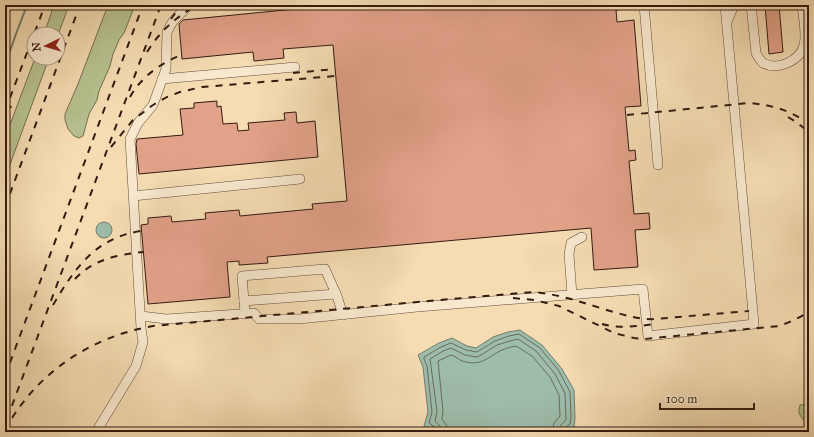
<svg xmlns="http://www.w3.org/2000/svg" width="814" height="437" font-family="'IM FELL Great Primer',serif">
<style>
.green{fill:#b7c290;stroke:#766e50}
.water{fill:#9dbcaa;stroke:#737c6c}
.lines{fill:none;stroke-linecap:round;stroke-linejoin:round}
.shore{stroke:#686c5d;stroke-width:1}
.stream{stroke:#737c6c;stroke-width:2}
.building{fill:#e2a28a;stroke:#341b10}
.minor-casing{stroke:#644b39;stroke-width:10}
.minor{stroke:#f8e8ce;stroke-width:9}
.rail{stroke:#341b10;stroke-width:2;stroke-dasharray:7 7;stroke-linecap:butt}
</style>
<rect width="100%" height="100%" fill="#f5dcb3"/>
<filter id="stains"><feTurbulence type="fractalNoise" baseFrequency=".005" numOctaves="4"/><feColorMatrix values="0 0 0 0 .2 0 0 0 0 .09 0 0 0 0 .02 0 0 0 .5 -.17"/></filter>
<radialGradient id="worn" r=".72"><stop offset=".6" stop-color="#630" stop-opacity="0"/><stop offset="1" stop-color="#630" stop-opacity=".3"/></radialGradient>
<g class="green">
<polygon points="54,5 69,5 58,35 58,34 44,34"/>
<polygon points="108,5 135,5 124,33 119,40 113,54 110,66 99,91 97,100 89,114 83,136 79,138 74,136 68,129 65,120 65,114 78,84"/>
<polygon points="35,58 49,58 5,178 5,138"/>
<path d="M809,404V422L806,423C801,417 797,413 800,405Z"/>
</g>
<g class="water">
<circle cx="104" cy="230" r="8"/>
<polygon points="520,330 542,345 562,369 574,390 575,417 574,428 562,432 436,432 424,426 428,412 423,367 418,355 439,343 452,338 467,346 476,348 493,337 508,332"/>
</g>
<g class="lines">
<g class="shore">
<polyline points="437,432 436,428 429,423 432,412 427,366 424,359 424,357 441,347 451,343 466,350 477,352 495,341 509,336 519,334 540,348 559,371 570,392 571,417 570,424 565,428 563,432"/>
<polyline points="442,432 440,426 435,421 437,411 430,359 443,351 451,348 465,355 477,357 481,355 497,345 510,341 518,339 536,351 555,374 565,393 566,420 560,426 558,432"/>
<path d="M448,432L447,426L442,419L443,411L438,361L451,355C455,356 458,359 462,361C479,366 485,360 498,352C503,349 510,347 516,346L532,356L550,377L559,395L560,416L554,423L552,432"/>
</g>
<polyline class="stream" points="5,65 16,34 27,5"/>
</g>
<g class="building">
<polygon points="295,5 626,5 626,9 616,10 617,22 634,20 641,106 625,107 629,151 635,150 636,160 629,161 634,214 649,213 650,229 635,230 638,267 594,270 591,228 267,257 268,263 239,265 239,261 227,262 230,297 148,304 141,225 148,224 148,218 171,216 172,222 206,219 205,213 239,210 240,216 313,209 312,204 347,201 333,45 283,49 284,58 254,61 253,52 182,59 179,24 183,20 295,9"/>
<polygon points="765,5 779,5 783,52 769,54"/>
<polygon points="217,101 217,107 221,106 223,124 237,123 238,131 249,130 248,123 285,120 284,113 296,112 297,123 315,121 318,157 139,174 136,144 137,139 183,135 180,109 194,108 194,103"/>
</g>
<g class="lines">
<defs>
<g id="minor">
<polyline points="644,5 658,165"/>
<path d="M751,5L756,53C758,57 760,60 763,63C777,71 800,61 804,45C807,35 803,16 802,5"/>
<polyline points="727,22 734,5"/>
<polyline points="162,79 295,67"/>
<polyline points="133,196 300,179"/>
<polyline points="572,295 569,254 571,243 582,237"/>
<polyline points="244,301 336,294"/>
<polyline points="245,313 242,276 325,269 337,296 343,315"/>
<polyline points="141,316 166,319 254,313 259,319 299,319 417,307 643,289 648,336 754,324 725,5"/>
<polyline points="96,432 136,366 143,342 141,328 130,139 138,123 153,105 166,69 167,32 173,21 189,5"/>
</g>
</defs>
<use href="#minor" class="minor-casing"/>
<use href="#minor" class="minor"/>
<g class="rail">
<polyline points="171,19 181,5"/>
<path d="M147,52C161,30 175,18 197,5"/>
<polyline points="293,73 335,69"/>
<path d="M130,97C141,77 161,63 181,55"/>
<polyline points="5,111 45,5"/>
<path d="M627,115L749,103C772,105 790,110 809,124"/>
<polyline points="788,117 796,122 809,132"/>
<polyline points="5,121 11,106"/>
<polyline points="111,147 133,120 153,105 167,97 180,92 202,87 335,76"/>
<polyline points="5,207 80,5"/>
<path d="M75,279C94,259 117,255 143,252"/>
<path d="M513,298L534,300L559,306L614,333L634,338L644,339L779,326C790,322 800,318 809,311"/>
<path d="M53,305C75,268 95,238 141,231"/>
<path d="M602,324C619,329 638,326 656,324"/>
<polyline points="5,376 143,5"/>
<polyline points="7,419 161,5"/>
<path d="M5,430C36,373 90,337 153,326L440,300L533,292C559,294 584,303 610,311C625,315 639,320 655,319L749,311"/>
</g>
</g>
<rect width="814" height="437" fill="none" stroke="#f5dcb3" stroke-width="20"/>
<rect x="6" y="6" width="802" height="425" fill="none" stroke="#341b10" stroke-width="2"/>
<rect x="10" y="10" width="794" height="417" fill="none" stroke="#341b10"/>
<g transform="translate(46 46) rotate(265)"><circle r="19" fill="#f8e8ce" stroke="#aa9682"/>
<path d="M0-3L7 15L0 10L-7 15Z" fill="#8f2418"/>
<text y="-6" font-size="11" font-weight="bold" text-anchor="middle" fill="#341b10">N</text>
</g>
<path d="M660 403v6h94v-6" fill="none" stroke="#341b10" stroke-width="2"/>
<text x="666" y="403" font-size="12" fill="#341b10" stroke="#f8e8ce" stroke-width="3" paint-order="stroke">100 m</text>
<rect width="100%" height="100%" filter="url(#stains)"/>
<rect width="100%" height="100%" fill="url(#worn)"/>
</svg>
